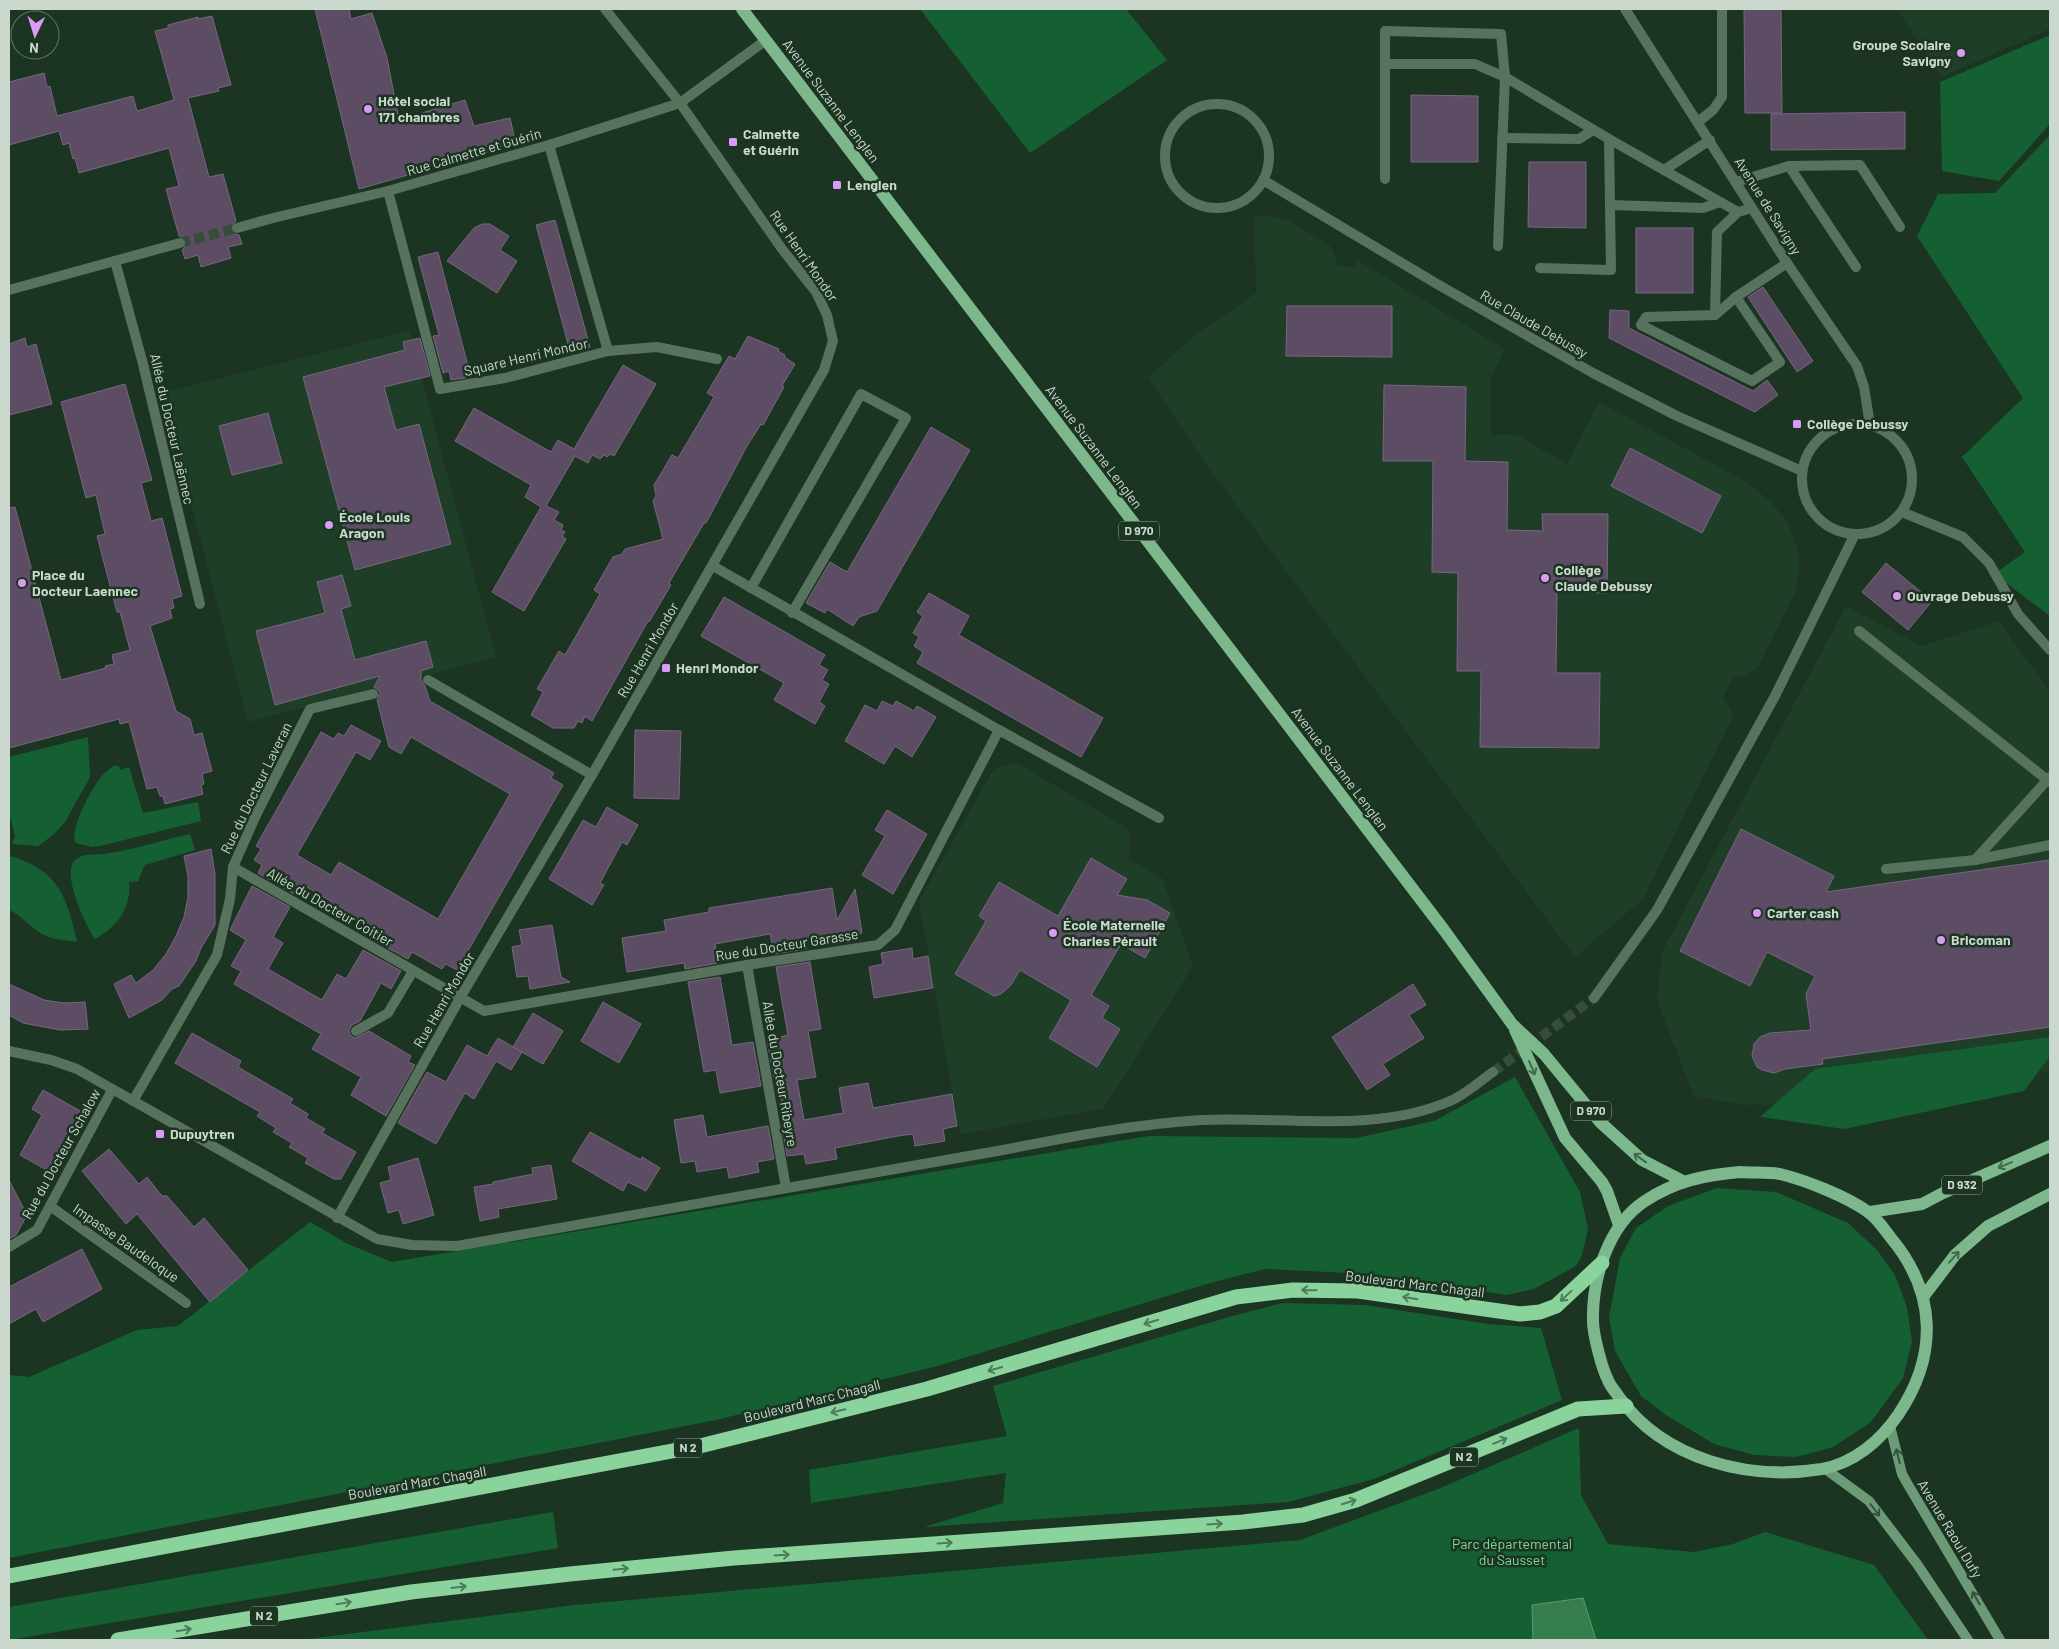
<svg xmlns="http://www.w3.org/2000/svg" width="2059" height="1649" font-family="Barlow,sans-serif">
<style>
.built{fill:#1f3e28}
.green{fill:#146032}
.water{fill:#367d4d;stroke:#629873}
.building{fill:#5c4c64;stroke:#786680}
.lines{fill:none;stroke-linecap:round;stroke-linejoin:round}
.street-tunnel{stroke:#364d3c;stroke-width:10;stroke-dasharray:10 5;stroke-linecap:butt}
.lane{stroke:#57735d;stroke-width:10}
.street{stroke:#57735d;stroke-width:10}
.secondary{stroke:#6c9a77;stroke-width:10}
.primary{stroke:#7cb88b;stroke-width:12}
.highway{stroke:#8ad39d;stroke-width:15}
.oneway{stroke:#42694c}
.oneway2{stroke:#4e7c59}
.oneway3{stroke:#34533c}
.poi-dot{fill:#da9af6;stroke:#1c3422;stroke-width:2}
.labels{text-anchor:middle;stroke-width:5;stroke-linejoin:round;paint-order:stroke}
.shield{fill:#1c3422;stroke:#96a79a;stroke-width:1}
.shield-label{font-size:12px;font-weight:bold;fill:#cad8cd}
.poi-label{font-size:14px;font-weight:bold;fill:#cad8cd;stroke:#1c3422;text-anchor:start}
.street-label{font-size:14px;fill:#cad8cd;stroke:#1c3422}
.park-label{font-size:14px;fill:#7bdd97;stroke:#1c3422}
</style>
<rect width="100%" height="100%" fill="#1c3422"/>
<g class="built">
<polygon points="1897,9 2050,9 2050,29 1941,77"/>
<polygon points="1265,215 1290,221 1329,245 1335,254 1336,265 1356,267 1357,260 1505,349 1490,380 1490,435 1517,435 1567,464 1599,402 1747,482 1771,502 1786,520 1792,534 1798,550 1799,568 1797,588 1759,666 1747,675 1734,677 1723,697 1732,712 1732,718 1643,899 1575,957 1200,456 1148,378 1188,341 1256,293 1254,216"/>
<polygon points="409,331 496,657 248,722 162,393"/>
<polygon points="1846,606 1921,646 1999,621 2050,692 2050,1071 1823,1102 1747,1105 1694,1096 1657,1001 1662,952"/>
<polygon points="1015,762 1129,829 1129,859 1162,878 1193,966 1103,1109 960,1134 919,901 993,770"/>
</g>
<g class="green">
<polygon points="920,9 1126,9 1167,60 1030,153"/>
<polygon points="2050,35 2050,124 1999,181 1942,171 1940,82"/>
<polygon points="2050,135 2050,616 1994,574 2025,552 1962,457 2023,398 1917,236 1938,194 1995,193"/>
<polygon points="88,737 90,777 65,822 53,835 38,846 12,844 15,836 9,812 9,757"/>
<path d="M113,766H119L120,770L129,767L143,813L198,802L201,821L104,845L92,847L76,843C68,831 92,788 101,777C104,773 109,769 113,766Z"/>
<path d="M190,834L195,850L145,865L138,881L129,882C132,907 117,927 95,939C86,926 61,874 75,860C82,853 94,855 104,854C133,850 162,840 190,834Z"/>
<path d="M11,856C59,871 67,897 77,942C65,940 53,940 42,934C30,927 23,916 9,910V860Z"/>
<polygon points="2050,1037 2050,1056 2024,1091 1844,1129 1760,1117 1815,1069"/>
<polygon points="1515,1077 1580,1192 1588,1229 1582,1255 1576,1266 1534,1289 1507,1295 1369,1274 1265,1269 1210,1283 934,1367 716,1420 9,1558 9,1375 29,1377 137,1330 178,1326 310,1222 348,1244 392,1262 1149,1136 1356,1138 1434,1121"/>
<polygon points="1717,1188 1776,1192 1848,1223 1877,1250 1895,1275 1907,1307 1912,1342 1903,1378 1871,1422 1833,1447 1796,1457 1754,1455 1714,1444 1666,1415 1641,1396 1615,1351 1609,1317 1620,1258 1636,1228 1668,1206"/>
<polygon points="1283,1303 1365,1305 1488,1324 1541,1328 1562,1400 1374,1479 1288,1502 924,1527 1003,1503 1006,1473 811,1503 809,1470 1007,1436 993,1386 1229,1317"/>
<polygon points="1579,1428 1581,1495 1608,1544 1694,1552 1733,1544 1765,1532 1874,1565 1928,1640 300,1640 574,1605 1300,1540 1438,1489"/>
<polygon points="553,1512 558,1548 9,1640 9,1607"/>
</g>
<polygon class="water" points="1583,1598 1596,1640 1529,1640 1533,1639 1532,1605"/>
<g class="building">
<polygon points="315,9 349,9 351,19 372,13 387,58 399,120 465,100 474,126 510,118 516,144 359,189"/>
<polygon points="1744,9 1781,9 1782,113 1745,113"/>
<polygon points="212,16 231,85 218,88 219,91 188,98 209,177 223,174 236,221 231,226 231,230 235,234 239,235 242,244 228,247 231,258 201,267 198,255 185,259 182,250 185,247 187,242 184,238 179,236 166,189 179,186 169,148 79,173 75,158 73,159 69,143 63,145 59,131 9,145 9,82 44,73 47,87 50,86 57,116 133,96 137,111 174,100 155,31 168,28 168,25 198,17 198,19"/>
<polygon points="1411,95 1478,96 1478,162 1411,162"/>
<polygon points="1905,112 1905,149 1771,150 1771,114"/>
<polygon points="1529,162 1586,162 1586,228 1528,227"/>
<polygon points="555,220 590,347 570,351 536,225"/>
<polygon points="482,224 490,224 509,236 500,250 517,261 497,293 447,261 474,228"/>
<rect x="1636" y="228" width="57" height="65"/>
<polygon points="438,252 442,268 471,377 451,380 449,371 443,373 433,336 439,335 418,257"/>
<polygon points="1763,287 1813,361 1797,372 1748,297"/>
<polygon points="1287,306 1392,306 1392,357 1286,356"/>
<polygon points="1610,310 1629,311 1629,328 1753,391 1767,380 1778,395 1755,412 1609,338"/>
<polygon points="748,336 779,349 778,351 785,355 784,357 795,364 782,386 784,387 763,425 761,424 747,446 706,523 704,523 669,583 671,585 649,622 648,621 592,721 585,716 582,723 578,721 574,728 553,728 531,715 543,692 537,689 559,651 565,655 600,594 594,590 613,557 622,554 625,549 663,539 653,501 656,496 654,485 672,455 678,458 700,421 714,397 707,393 729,356 735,359"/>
<polygon points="25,338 27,347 36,344 52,404 9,415 9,344"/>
<polygon points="420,338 430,376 384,387 396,430 419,424 451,544 355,570 303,377 405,350 403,342"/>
<polygon points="623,365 656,384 614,456 610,454 607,457 604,455 600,459 592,455 588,463 575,456 546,506 559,512 554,520 563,525 561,530 565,532 562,536 566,539 524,611 492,592 541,507 525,497 531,485 455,441 474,408 551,452 558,440 574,449"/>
<polygon points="125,384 152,480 141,483 151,521 162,518 182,596 172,599 174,608 170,609 172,618 150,626 176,711 190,719 194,735 202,733 212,771 202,774 204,784 201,785 203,794 165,804 163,796 160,796 157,787 147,789 129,722 120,724 119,719 9,748 9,508 15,507 61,680 106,668 105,666 114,664 112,655 130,650 120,612 117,612 97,536 105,534 96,495 86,498 61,402"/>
<polygon points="1384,385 1466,387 1465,461 1508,462 1507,530 1543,531 1542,514 1608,514 1607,593 1557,592 1556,673 1600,673 1599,748 1480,747 1481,671 1457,671 1458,573 1432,572 1433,461 1383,461"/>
<polygon points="268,413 282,463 232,475 219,426"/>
<polygon points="931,427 970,450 877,611 859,617 853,626 827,609 825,613 806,603 830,562 847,572"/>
<polygon points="1630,448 1721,496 1702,533 1611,486"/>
<polygon points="1886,563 1932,601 1908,630 1862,592"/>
<polygon points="342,575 351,606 341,609 355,660 426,641 433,667 421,671 421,680 425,686 430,701 554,773 551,778 563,785 457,970 446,964 442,969 412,952 408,959 370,938 375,930 330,904 332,902 302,884 296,895 258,873 262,865 254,860 261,849 256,846 321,732 334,739 338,733 344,736 351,725 381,741 370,760 356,752 297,855 331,875 339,862 438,919 510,794 411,737 401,754 389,747 377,700 380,692 374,687 380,676 275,705 256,631 325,613 317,582"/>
<polygon points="929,593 969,616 959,635 1103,718 1081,757 917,663 923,652 914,646 919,637 913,633 923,616 917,612"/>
<polygon points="724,597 825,655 819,665 828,670 822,680 829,684 819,702 825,706 815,724 774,700 784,683 701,636"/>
<polygon points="882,701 893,706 896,701 914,711 917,706 936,717 912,757 895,746 884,764 845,741 865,705 877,711"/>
<polygon points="635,730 681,731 679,799 634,798"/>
<polygon points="607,807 638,825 627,845 622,842 600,883 604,885 592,905 549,879 583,820 596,827"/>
<polygon points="887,810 927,834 893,894 862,875 885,836 875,830"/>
<polygon points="1741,829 1834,876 1826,892 2050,860 2050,1027 1822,1059 1823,1064 1785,1069 1774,1073 1762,1070 1757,1067 1752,1056 1754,1044 1760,1037 1770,1033 1811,1030 1806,994 1815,976 1767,952 1750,986 1680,951"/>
<polygon points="211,849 215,874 215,925 201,948 196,961 179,986 172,989 162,1000 129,1018 114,984 131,975 136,983 153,970 166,954 176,936 184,917 188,897 188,876 184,856"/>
<polygon points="1091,858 1127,879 1117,895 1147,900 1170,913 1145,958 1121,944 1091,995 1109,1006 1102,1018 1120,1029 1097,1067 1049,1038 1071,1000 1020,970 1011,985 1001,994 994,996 955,974 986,921 979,916 999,882 1058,916"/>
<polygon points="252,886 290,907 273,937 283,943 268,969 322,1000 337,974 346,979 363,950 401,971 391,989 381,983 360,1021 352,1025 349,1030 350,1035 355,1038 369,1031 411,1056 408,1062 415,1065 386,1116 351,1095 361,1077 312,1049 321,1034 234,984 241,971 231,966 246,940 230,930"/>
<polygon points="832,888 837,920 855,889 862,933 806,942 807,949 774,954 770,934 715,944 718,963 685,969 684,963 627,972 622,938 666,931 664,920 709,912 709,908"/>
<polygon points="552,925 561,977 570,982 530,989 528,976 517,977 512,947 522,945 519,930"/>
<polygon points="912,948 913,959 928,956 933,988 874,998 869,967 883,964 881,953"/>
<polygon points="810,962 821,1029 808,1031 816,1077 797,1080 804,1120 843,1113 839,1088 868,1083 873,1108 952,1094 957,1126 943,1129 945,1141 915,1146 913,1134 898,1136 835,1148 837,1159 806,1164 804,1154 787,1156 782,1124 785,1123 779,1083 775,1084 767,1040 788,1035 776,967"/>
<polygon points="720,977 732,1045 753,1042 761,1086 720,1093 716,1070 704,1072 688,982"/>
<polygon points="9,984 44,1000 64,1003 85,1002 88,1029 60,1030 23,1023 9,1015"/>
<polygon points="1413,984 1426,1005 1409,1015 1424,1038 1383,1064 1390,1075 1367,1090 1332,1037"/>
<polygon points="603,1002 641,1024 619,1063 581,1041"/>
<polygon points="533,1013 563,1031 543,1064 513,1047"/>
<polygon points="192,1033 241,1061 238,1067 293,1099 290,1103 308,1114 306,1118 325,1129 322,1133 356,1152 341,1179 334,1179 305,1163 308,1158 289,1147 292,1143 273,1132 276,1128 257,1116 260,1112 175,1063"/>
<polygon points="498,1038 522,1052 511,1070 496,1061 474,1099 465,1093 436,1144 398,1123 427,1072 446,1082 467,1045 487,1056"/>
<polygon points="43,1090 84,1113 50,1172 20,1155 42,1115 32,1109"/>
<polygon points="703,1115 707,1137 768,1126 774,1159 757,1162 759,1172 729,1178 727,1167 697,1172 695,1161 681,1163 674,1120"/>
<polygon points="590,1132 641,1160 642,1157 660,1168 646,1191 628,1182 623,1191 572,1161"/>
<polygon points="109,1149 139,1184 147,1177 162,1196 167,1196 194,1227 204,1218 248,1270 210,1302 137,1214 126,1224 82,1171"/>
<polygon points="418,1158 434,1215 403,1224 399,1210 388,1213 380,1183 391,1180 388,1167"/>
<polygon points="551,1165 557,1199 498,1209 499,1217 480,1221 474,1187 493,1184 493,1182 533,1174 532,1168"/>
<polygon points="9,1180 27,1215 16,1235 9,1239"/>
<polygon points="82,1249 102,1289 43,1322 36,1309 9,1324 9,1287"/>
</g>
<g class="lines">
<g class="street-tunnel">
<polyline points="180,243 237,228"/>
<polyline points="1493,1072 1594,998"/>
</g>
<g class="lane">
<polyline points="1385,64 1475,64 1505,77 1498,246"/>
<polyline points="1698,122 1713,110 1722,97 1722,9"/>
<polyline points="1502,138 1579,139 1593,130"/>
<polyline points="549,145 608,351"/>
<polyline points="1789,166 1856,267"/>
<polyline points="1664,170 1710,140"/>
<polyline points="1385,179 1385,31 1501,34 1505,77 1609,139 1738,212 1752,208"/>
<polyline points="1736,182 1789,166 1860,165 1900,227"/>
<polyline points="388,191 440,389 505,378 608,351 657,347 717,359"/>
<polyline points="1611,205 1703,208 1720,202"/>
<polyline points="1540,268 1611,270 1609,139"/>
<polygon points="1736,297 1780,362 1752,381 1641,325 1646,317 1715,315"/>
<polyline points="1736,297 1787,263"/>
<polyline points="1715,315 1717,232 1738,212"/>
<polyline points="751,588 861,394 906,418 792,613"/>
<polyline points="1859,631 2050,782"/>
<polyline points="1975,860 2050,777"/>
<polyline points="1886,869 1975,860 2050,845"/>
<polyline points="356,1031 388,1013 413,971"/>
</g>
<g class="street">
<polyline points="1625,9 1787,263 1857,366 1864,387 1870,425"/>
<circle cx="1217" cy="156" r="52"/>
<polyline points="1263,180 1437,284 1593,373 1677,416 1802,471"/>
<polyline points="237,228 273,218 388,191 549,145 680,103 766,40"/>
<polyline points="115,261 143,364 200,604"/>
<polyline points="9,290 180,243"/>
<circle cx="1857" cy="479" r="55"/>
<polyline points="1902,512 1963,537 1989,563 2018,614 2050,650"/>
<polyline points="428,680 592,775"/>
<polyline points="999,730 1159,818"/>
<polyline points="233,867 484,1011 747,965 878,945 895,930 999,730 713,566"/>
<polyline points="747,965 786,1188"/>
<polyline points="1594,998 1657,910 1775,696 1855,534"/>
<path d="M9,1051L51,1060L77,1069L377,1239L412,1245L457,1246L1003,1150C1069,1137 1135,1124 1202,1120C1282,1116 1375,1134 1450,1101C1465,1095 1480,1081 1493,1072"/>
<polyline points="133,1101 217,955 230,899 233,867 257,813 310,709 373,694"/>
<polyline points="50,1206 186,1303"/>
<polyline points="337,1218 460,998 592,775 824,370 833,341 827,315 816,292 782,249 680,103 605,9"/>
<polyline points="9,1247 37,1230 112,1090"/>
</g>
<g class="secondary">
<polyline points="1890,1426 1902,1474 1907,1483 2000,1640"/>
<polyline points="1824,1468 1869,1501 1917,1564 1968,1640"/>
</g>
<g class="primary">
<polyline points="742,9 1444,930 1512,1024 1544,1054 1600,1122 1642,1160 1683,1181"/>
<polyline points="1515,1030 1565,1138 1602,1182 1607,1191 1619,1225"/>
<path d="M1740,1172C1753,1173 1768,1172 1780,1174C1805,1180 1848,1197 1868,1212C1877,1218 1885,1230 1891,1238C1937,1293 1938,1356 1898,1415C1880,1441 1854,1463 1822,1469C1749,1481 1664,1460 1619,1397C1615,1391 1610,1386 1608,1380C1602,1369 1593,1334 1593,1321C1592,1279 1608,1225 1645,1201C1675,1181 1705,1175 1740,1172Z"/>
<polyline points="1870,1212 1922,1204 1943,1193 2050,1146"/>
<polyline points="1924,1296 1955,1255 1988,1226 2050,1194"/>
</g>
<g class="highway">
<polyline points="9,1576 704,1445 927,1389 1236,1297 1293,1290 1358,1291 1520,1314 1540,1312 1556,1306 1602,1263"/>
<polyline points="118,1640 411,1592 570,1574 734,1558 1243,1522 1303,1515 1356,1500 1578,1409 1626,1406"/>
</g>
</g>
<defs><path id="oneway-shaft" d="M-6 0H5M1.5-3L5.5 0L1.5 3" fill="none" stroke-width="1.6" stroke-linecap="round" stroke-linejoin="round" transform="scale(1.25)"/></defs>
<g class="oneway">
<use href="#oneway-shaft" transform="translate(1532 1068) rotate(66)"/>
<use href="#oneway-shaft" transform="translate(1640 1158) rotate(-144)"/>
<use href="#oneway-shaft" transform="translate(2005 1165) rotate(157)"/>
<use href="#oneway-shaft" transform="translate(1954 1257) rotate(-48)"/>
</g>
<g class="oneway2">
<use href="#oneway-shaft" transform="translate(1309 1290) rotate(-179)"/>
<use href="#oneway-shaft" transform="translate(1566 1296) rotate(137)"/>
<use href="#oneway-shaft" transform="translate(1410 1298) rotate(-171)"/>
<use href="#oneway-shaft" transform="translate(1151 1322) rotate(163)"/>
<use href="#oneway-shaft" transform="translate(995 1369) rotate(164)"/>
<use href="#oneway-shaft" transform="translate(838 1411) rotate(166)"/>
<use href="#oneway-shaft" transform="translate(1500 1441) rotate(-22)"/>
<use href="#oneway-shaft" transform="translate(1349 1502) rotate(-17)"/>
<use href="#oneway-shaft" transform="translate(1215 1524) rotate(-4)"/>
<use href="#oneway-shaft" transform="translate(945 1543) rotate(-4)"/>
<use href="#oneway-shaft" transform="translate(782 1555) rotate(-4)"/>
<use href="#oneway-shaft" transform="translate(621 1569) rotate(-5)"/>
<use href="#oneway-shaft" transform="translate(459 1587) rotate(-7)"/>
<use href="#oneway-shaft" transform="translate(344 1603) rotate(-9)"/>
<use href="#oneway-shaft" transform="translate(184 1630) rotate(-9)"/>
</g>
<g class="oneway3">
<use href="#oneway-shaft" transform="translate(1898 1456) rotate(-104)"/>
<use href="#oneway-shaft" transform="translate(1875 1510) rotate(53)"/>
<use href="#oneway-shaft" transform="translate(1976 1598) rotate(-120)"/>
</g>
<g class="poi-dot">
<circle cx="1961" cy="53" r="5"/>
<circle cx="368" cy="109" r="5"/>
<rect x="728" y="137" width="10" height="10" rx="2.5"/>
<rect x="832" y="180" width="10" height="10" rx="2.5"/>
<rect x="1792" y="419" width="10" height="10" rx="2.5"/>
<circle cx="329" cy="525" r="5"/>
<circle cx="1545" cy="578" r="5"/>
<circle cx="22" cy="583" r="5"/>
<circle cx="1897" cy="596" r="5"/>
<rect x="661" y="663" width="10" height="10" rx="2.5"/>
<circle cx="1757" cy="913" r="5"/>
<circle cx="1053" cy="933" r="5"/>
<circle cx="1941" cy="940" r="5"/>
<rect x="155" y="1129" width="10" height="10" rx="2.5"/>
</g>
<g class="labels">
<g class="shield">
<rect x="1119" y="521.5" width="40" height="19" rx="4"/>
<rect x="1571" y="1101.5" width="40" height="19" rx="4"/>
<rect x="1942" y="1175.5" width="40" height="19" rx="4"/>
<rect x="674" y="1438.5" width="28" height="19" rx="4"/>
<rect x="1450" y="1447.5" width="28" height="19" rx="4"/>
<rect x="250" y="1606.5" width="28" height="19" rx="4"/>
</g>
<g class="shield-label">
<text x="1139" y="535">D 970</text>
<text x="1591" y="1115">D 970</text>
<text x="1962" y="1189">D 932</text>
<text x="688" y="1452">N 2</text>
<text x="1464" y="1461">N 2</text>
<text x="264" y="1620">N 2</text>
</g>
<g class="poi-label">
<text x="1951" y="50" text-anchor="end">Groupe Scolaire<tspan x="1951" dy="16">Savigny</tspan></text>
<text x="378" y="106">Hôtel social<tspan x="378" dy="16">171 chambres</tspan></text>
<text x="743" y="139">Calmette<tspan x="743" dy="16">et Guérin</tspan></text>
<text x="847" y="190">Lenglen</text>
<text x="1807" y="429">Collège Debussy</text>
<text x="339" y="522">École Louis<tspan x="339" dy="16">Aragon</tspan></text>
<text x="1555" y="575">Collège<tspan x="1555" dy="16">Claude Debussy</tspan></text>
<text x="32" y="580">Place du<tspan x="32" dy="16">Docteur Laennec</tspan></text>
<text x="1907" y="601">Ouvrage Debussy</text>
<text x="676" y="673">Henri Mondor</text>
<text x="1767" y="918">Carter cash</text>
<text x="1063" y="930">École Maternelle<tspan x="1063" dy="16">Charles Pérault</tspan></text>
<text x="1951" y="945">Bricoman</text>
<text x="170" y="1139">Dupuytren</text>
</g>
<g class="street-label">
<text transform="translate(831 101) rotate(53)" y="5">Avenue Suzanne Lenglen</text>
<text transform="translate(474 152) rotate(-16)" y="5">Rue Calmette et Guérin</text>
<text transform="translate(1768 206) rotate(58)" y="5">Avenue de Savigny</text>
<text transform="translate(804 256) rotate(55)" y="5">Rue Henri Mondor</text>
<text transform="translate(1534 324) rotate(30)" y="5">Rue Claude Debussy</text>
<text transform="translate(526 357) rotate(-13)" y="5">Square Henri Mondor</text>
<text transform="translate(172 429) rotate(77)" y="5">Allée du Docteur Laënnec</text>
<text transform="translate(1094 447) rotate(53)" y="5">Avenue Suzanne Lenglen</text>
<text transform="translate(648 650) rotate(-60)" y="5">Rue Henri Mondor</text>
<text transform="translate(1340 769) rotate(53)" y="5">Avenue Suzanne Lenglen</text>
<text transform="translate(256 788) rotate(-64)" y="5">Rue du Docteur Laveran</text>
<text transform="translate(330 907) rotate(30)" y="5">Allée du Docteur Coitier</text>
<text transform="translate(787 945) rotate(-9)" y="5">Rue du Docteur Garasse</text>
<text transform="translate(444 1000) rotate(-60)" y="5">Rue Henri Mondor</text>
<text transform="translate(780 1074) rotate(80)" y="5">Allée du Docteur Ribeyre</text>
<text transform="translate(61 1154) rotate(-61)" y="5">Rue du Docteur Schalow</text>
<text transform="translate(126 1243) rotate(35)" y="5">Impasse Baudeloque</text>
<text transform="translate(1415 1284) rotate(7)" y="5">Boulevard Marc Chagall</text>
<text transform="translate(812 1401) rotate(-14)" y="5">Boulevard Marc Chagall</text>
<text transform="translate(417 1483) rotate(-10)" y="5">Boulevard Marc Chagall</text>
<text transform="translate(1950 1529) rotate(59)" y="5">Avenue Raoul Dufy</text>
</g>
<g class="park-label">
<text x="1512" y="1549">Parc départemental<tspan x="1512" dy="16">du Sausset</tspan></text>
</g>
</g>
<rect width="2059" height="1649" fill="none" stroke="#cad8cd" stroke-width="20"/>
<g transform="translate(35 35) rotate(184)"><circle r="24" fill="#1c3422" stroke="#627666"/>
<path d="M0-4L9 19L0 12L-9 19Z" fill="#da9af6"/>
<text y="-8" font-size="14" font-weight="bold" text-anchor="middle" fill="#cad8cd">N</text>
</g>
</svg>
